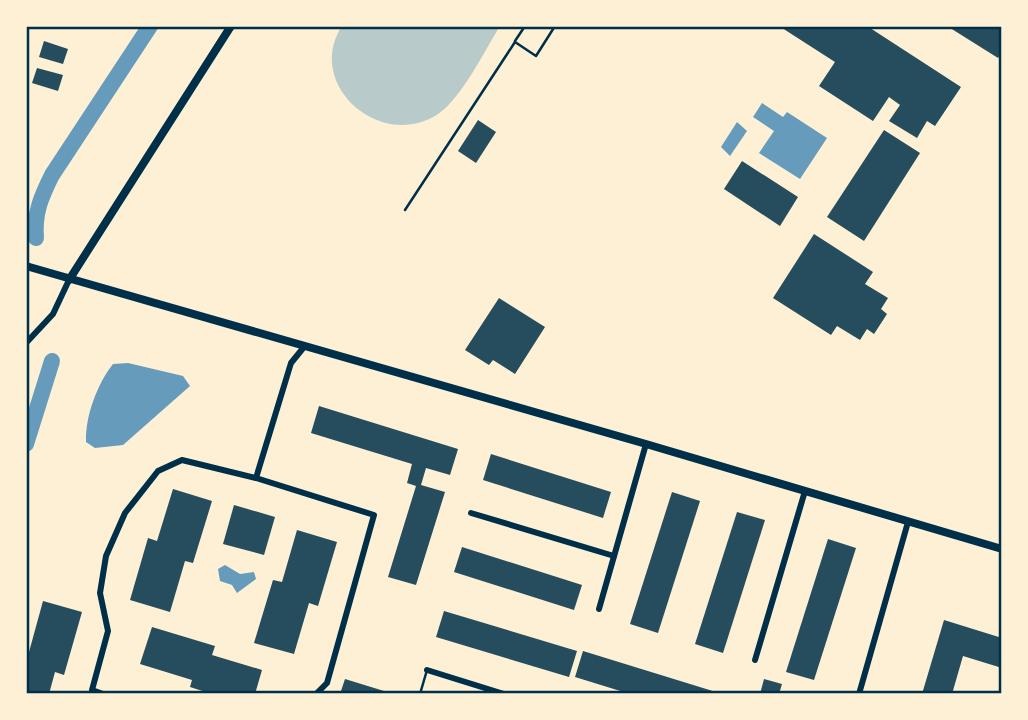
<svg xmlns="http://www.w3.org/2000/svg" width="1028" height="720" font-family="'Noto Serif',serif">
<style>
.green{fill:#b9caca}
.water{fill:#669bbc}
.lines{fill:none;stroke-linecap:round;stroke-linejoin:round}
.canal{stroke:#669bbc;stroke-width:16}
.building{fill:#264d5e}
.path{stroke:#003049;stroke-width:2.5}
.service{stroke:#003049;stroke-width:2.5}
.minor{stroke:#003049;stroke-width:6}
.tertiary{stroke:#003049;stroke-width:8}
.neatline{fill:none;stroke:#003049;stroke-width:2.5}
</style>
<rect width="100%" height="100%" fill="#fdf0d5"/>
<path class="green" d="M342,26H500C485,50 461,99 438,114C381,152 304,84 342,26Z"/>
<g class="water">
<polygon points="762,103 783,117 787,112 827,138 800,179 759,153 774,131 753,117"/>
<polygon points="737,122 747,131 730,156 721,147"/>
<path d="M128,363L183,376L190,386L123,445L95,448L86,442C85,417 97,384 113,364Z"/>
<polygon points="225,565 240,574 254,572 256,579 237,593 232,585 220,581 218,569"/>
</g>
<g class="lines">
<g class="canal">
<path d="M36,238C34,213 41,197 52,175L150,26"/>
<polyline points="26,444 52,361"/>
</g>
</g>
<g class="building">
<polygon points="779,26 867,26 961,87 935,126 927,121 917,138 889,121 900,105 889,97 873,121 819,86 835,62"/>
<polygon points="947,26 1002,26 1002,52 998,58"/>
<polygon points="44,41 68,49 63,64 39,57"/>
<polygon points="37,68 63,75 58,91 32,83"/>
<polygon points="478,120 496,132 476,163 458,151"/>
<polygon points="884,130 920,153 864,241 827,217"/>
<polygon points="742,161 798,197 780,226 724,189"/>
<polygon points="814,234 873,272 865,284 888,298 881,309 887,314 874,334 867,329 860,340 837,326 831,335 773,298"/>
<polygon points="499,298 545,327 515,374 493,360 489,365 465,350"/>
<polygon points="319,406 458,449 450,475 426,468 421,485 445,492 416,585 388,577 416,486 407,483 412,464 311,433"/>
<polygon points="491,454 611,492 603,518 483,480"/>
<polygon points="173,489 212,501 193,563 185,561 170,612 130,600 148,538 157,541"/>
<polygon points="672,492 700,501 658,633 630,624"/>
<polygon points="234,505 275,517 264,555 223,544"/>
<polygon points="737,512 765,520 723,653 695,644"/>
<polygon points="297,530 337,542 318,606 309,603 294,654 254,643 273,580 282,582"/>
<polygon points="828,539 856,548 814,680 786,672"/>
<polygon points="462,547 582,585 574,610 454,572"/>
<polygon points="43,601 82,612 64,675 55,672 49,694 26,694 26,652 29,652"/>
<polygon points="444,611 577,651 569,677 436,637"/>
<polygon points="944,620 1002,638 1002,668 963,656 952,694 922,694"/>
<polygon points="152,627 215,646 212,655 262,670 255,694 212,694 190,687 192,680 140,664"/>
<polygon points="583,651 716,692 715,694 630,694 575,677"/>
<polygon points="345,679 384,691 383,694 340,694"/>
<polygon points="764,679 782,684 779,694 760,694"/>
</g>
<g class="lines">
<g class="path">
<polyline points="515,41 525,26"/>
<polyline points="405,210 515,42 536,56 555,26"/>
</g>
<polyline class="service" points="420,694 427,670"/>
<g class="minor">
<polyline points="26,343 53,314 69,280"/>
<polyline points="256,478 291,363 304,347"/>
<polyline points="471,513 614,556"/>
<polyline points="599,609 646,444"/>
<polyline points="755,660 805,491"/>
<polyline points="427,670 504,694"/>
<polyline points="103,694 92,690 108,631 100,593 106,556 125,513 158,471 182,460 256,478 374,515 327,683 316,694"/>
<polyline points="859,694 908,522"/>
</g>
<g class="tertiary">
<polyline points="26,266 646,444 1002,549"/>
<polyline points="69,280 231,26"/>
</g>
</g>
<rect width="1028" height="720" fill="none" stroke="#fdf0d5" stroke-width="56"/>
<rect x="28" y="28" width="972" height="664" class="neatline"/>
</svg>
